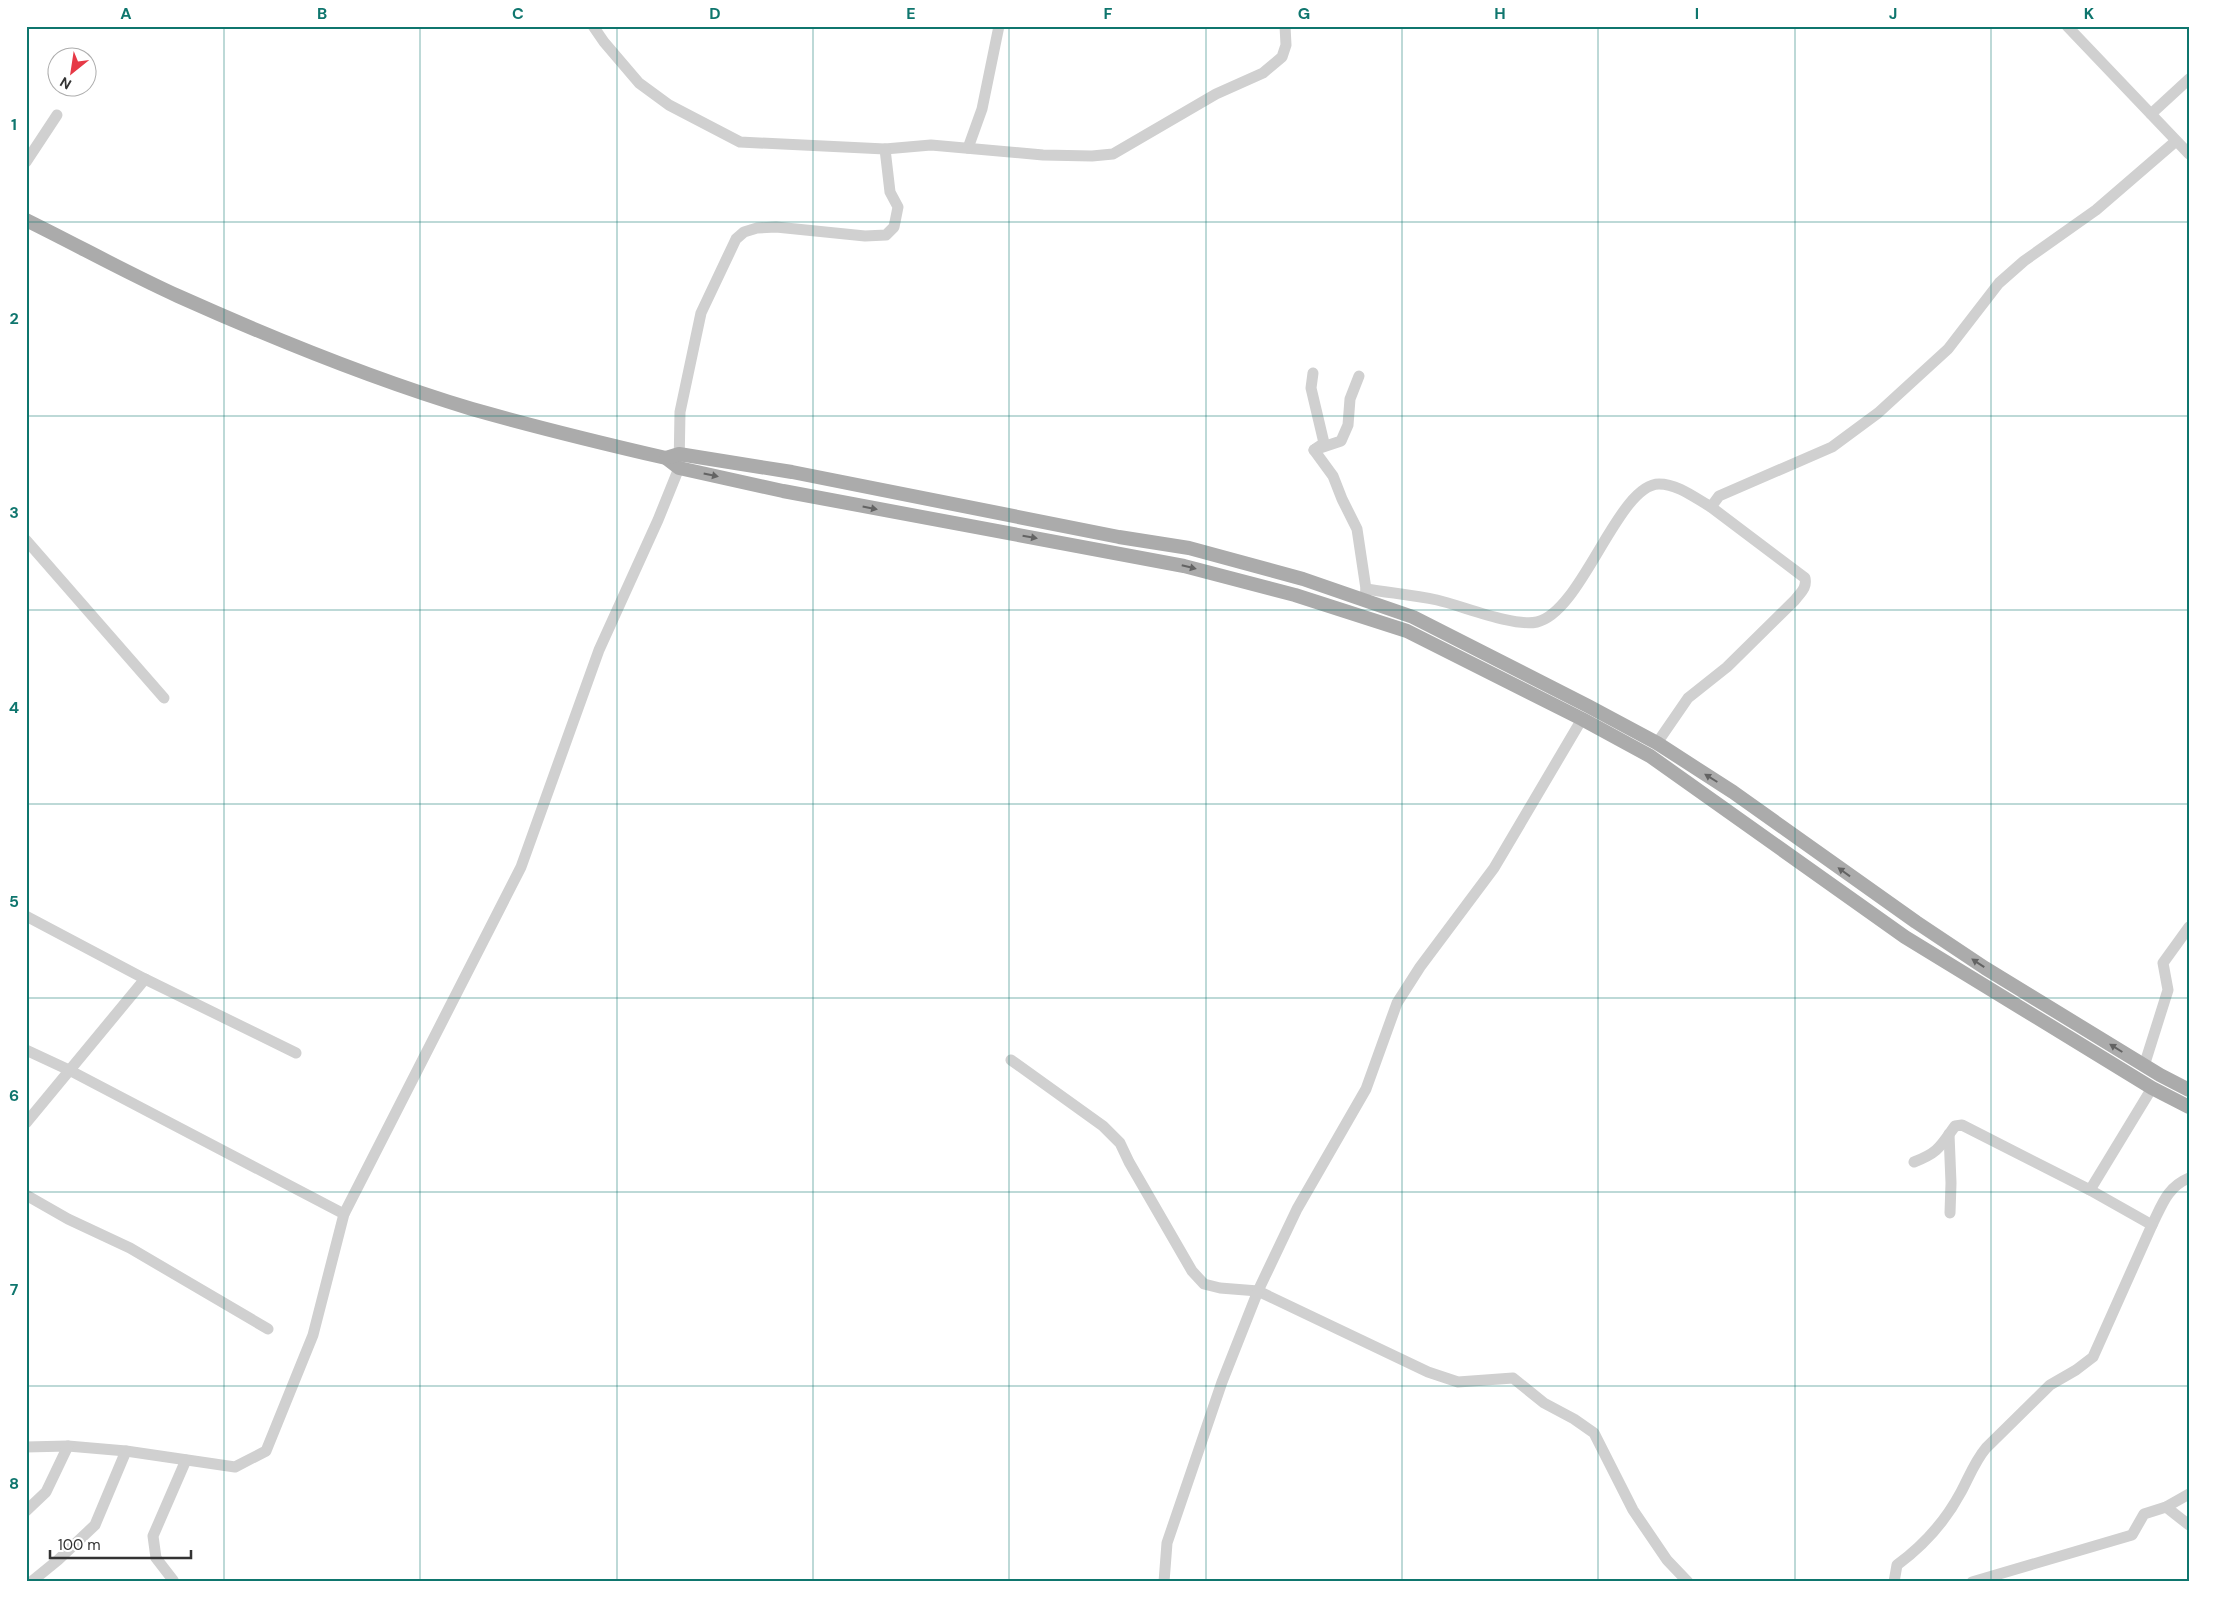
<svg xmlns="http://www.w3.org/2000/svg" width="2215" height="1608" font-family="'DM Sans',sans-serif">
<style>
.lines{fill:none;stroke-linecap:round;stroke-linejoin:round}
.minor{stroke:#d0d0d0;stroke-width:11}
.major{stroke:#ababab;stroke-width:14}
.oneway{fill:#636363}
.grid{fill:none;stroke:#0f766e;stroke-width:1;stroke-opacity:0.55}
.neatline{fill:none;stroke:#0f766e;stroke-width:2}
.grid-label{font-size:16px;text-anchor:middle;font-weight:bold;fill:#0f766e}
</style>
<rect width="100%" height="100%" fill="#fff"/>
<g class="lines">
<g class="minor">
<polyline points="593,26 604,42 639,83 669,105 740,142 885,149 931,145 1043,155 1092,156 1113,154 1216,94 1263,73 1282,57 1286,45 1285,26"/>
<polyline points="2067,26 2189,154"/>
<polyline points="2151,114 2189,79"/>
<polyline points="968,148 982,109 999,26"/>
<polyline points="26,162 57,115"/>
<polyline points="1313,373 1311,388 1324,443 1315,449"/>
<polyline points="1314,450 1333,476 1342,499 1357,529 1366,589 1365,596"/>
<polyline points="1314,450 1341,441 1348,425 1350,399 1359,376"/>
<polyline points="26,540 164,698"/>
<path d="M1366,589C1390,593 1414,595 1437,600C1463,606 1513,627 1537,622C1582,612 1618,484 1659,484C1678,484 1695,498 1711,507"/>
<path d="M1657,743L1688,698L1727,667L1795,600C1801,592 1807,588 1805,578L1711,507L1719,496L1832,447L1878,413L1948,349L1999,283L2024,261L2096,210L2176,141"/>
<polyline points="26,916 145,979 296,1053"/>
<polyline points="26,1050 69,1070 344,1214"/>
<polyline points="1011,1060 1103,1126 1120,1143 1129,1162 1192,1271 1204,1284 1220,1288 1258,1291 1428,1372 1458,1382 1513,1378 1544,1403 1574,1419 1594,1433 1633,1510 1667,1560 1688,1582"/>
<polyline points="2144,1066 2168,990 2163,963 2189,927"/>
<polyline points="26,1123 145,979"/>
<polyline points="1949,1134 1951,1183 1950,1213"/>
<polyline points="2090,1190 2152,1088"/>
<polyline points="26,1195 68,1219 130,1248 268,1329"/>
<path d="M2152,1225C2162,1205 2167,1187 2189,1178"/>
<polyline points="26,1447 68,1446 126,1451 235,1467 266,1451 313,1335 344,1214 521,867 599,650 658,520 679,468 680,412 701,313 736,239 744,232 757,228 776,227 865,236 886,235 894,227 898,207 890,192 885,149"/>
<polyline points="2166,1507 2189,1525"/>
<polyline points="26,1511 46,1492 68,1446"/>
<polyline points="31,1582 58,1560 95,1525 126,1451"/>
<polyline points="171,1582 173,1580 156,1558 153,1536 186,1460"/>
<polyline points="1164,1582 1167,1543 1222,1382 1258,1291 1297,1209 1366,1089 1397,1003 1420,967 1494,868 1582,719"/>
<path d="M1894,1582L1897,1565C1923,1546 1946,1520 1961,1492C1969,1477 1975,1461 1986,1448L2050,1385L2076,1370L2093,1357L2152,1225L2090,1190L1962,1125L1955,1126C1940,1147 1938,1153 1914,1162"/>
<polyline points="1972,1582 2132,1535 2144,1514 2166,1507 2189,1494"/>
</g>
<g class="major">
<path d="M26,220C77,245 127,273 178,296C274,339 372,379 472,409C536,427 601,443 666,458L679,468L783,491L1184,566L1295,595L1407,631L1582,719L1650,756L1905,937L2152,1088L2189,1107"/>
<polyline points="666,458 679,454 792,472 1119,537 1189,548 1303,579 1413,617 1588,706 1657,743 1733,792 1916,922 1985,968 2160,1075 2189,1090"/>
</g>
</g>
<defs><path id="oneway-solid" d="M-6-.8H1V-3.2L6.5 0L1 3.2V.8H-6Z" transform="scale(1.25)"/></defs>
<g class="oneway">
<use href="#oneway-solid" transform="translate(711 475) rotate(12)"/>
<use href="#oneway-solid" transform="translate(870 508) rotate(11)"/>
<use href="#oneway-solid" transform="translate(1030 537) rotate(10)"/>
<use href="#oneway-solid" transform="translate(1189 567) rotate(14)"/>
<use href="#oneway-solid" transform="translate(1711 778) rotate(-148)"/>
<use href="#oneway-solid" transform="translate(1844 872) rotate(-144)"/>
<use href="#oneway-solid" transform="translate(1978 963) rotate(-147)"/>
<use href="#oneway-solid" transform="translate(2116 1048) rotate(-148)"/>
</g>
<path class="grid" d="M224,26V1582M420,26V1582M617,26V1582M813,26V1582M1009,26V1582M1206,26V1582M1402,26V1582M1598,26V1582M1795,26V1582M1991,26V1582M26,222H2189M26,416H2189M26,610H2189M26,804H2189M26,998H2189M26,1192H2189M26,1386H2189"/>
<rect width="2215" height="1608" fill="none" stroke="#ffffff" stroke-width="55"/>
<g transform="translate(72 72) rotate(210)"><circle r="24" fill="#ffffff" stroke="#adadad"/>
<path d="M0-4L9 19L0 12L-9 19Z" fill="#e63946"/>
<text y="-8" font-size="14" font-weight="bold" text-anchor="middle" fill="#333333">N</text>
</g>
<path d="M50 1550v8h141v-8" fill="none" stroke="#333333" stroke-width="2.5"/>
<text x="58" y="1550" font-size="15" fill="#333333" stroke="#ffffff" stroke-width="4" paint-order="stroke">100 m</text>
<rect x="28" y="28" width="2160" height="1552" class="neatline"/>
<g class="grid-label">
<text x="126" y="19">A</text>
<text x="322" y="19">B</text>
<text x="518" y="19">C</text>
<text x="715" y="19">D</text>
<text x="911" y="19">E</text>
<text x="1108" y="19">F</text>
<text x="1304" y="19">G</text>
<text x="1500" y="19">H</text>
<text x="1697" y="19">I</text>
<text x="1893" y="19">J</text>
<text x="2089" y="19">K</text>
<text x="14" y="130">1</text>
<text x="14" y="324">2</text>
<text x="14" y="518">3</text>
<text x="14" y="713">4</text>
<text x="14" y="907">5</text>
<text x="14" y="1101">6</text>
<text x="14" y="1295">7</text>
<text x="14" y="1489">8</text>
</g>
</svg>
